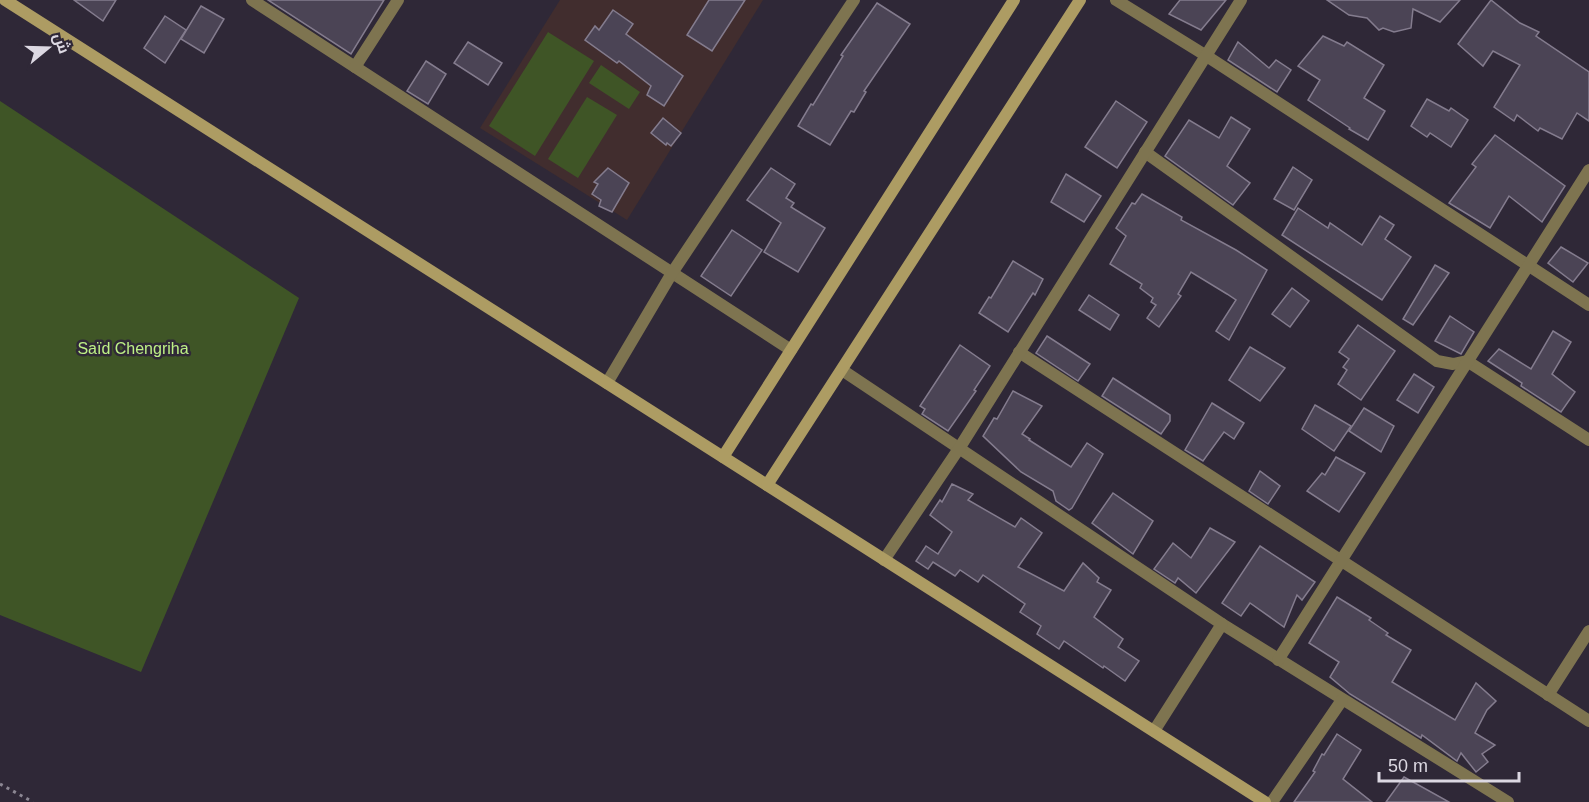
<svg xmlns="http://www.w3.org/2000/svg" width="1589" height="802" font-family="Arial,Cairo,sans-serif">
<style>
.education{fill:#412d2e}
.green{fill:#3f5526}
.building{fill:#4b4455;stroke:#847c8e;stroke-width:1.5}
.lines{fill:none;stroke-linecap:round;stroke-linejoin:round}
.path{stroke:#8c8793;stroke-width:3;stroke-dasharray:3 4.5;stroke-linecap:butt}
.street{stroke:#7e7450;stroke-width:12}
.secondary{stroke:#ad9c63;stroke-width:12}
.labels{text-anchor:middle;stroke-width:5;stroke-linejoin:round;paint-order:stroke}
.park-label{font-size:16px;fill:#bef186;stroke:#2f2837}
</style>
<rect width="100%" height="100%" fill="#2f2837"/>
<polygon class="education" points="560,0 763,0 627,220 480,128"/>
<g class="green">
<polygon points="548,32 594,61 535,156 489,126"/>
<polygon points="601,65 640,92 629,109 589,83"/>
<polygon points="587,97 617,115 578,178 548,159"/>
<polygon points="0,101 299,298 141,672 0,615"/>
</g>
<g class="building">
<polygon points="74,0 116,0 103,21"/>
<polygon points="268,0 384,0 351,54"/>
<polygon points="709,0 745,0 712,51 687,35"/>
<polygon points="1180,0 1226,0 1201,30 1169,14"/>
<polygon points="1327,0 1460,0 1440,22 1413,9 1411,28 1394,32 1383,28 1379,30 1367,18 1349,15"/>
<polygon points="1491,0 1520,23 1539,32 1536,36 1589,72 1589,121 1577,113 1562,139 1540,128 1538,131 1517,115 1514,121 1494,107 1520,65 1493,51 1483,66 1458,44"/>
<polygon points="877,3 910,24 864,91 866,92 854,112 851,111 830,145 798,126 811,104 813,105 843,56 841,55"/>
<polygon points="201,6 224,19 204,53 181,39"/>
<polygon points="613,10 633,24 626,34 683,76 664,106 647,95 651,86 619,61 617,63 585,40 595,26 599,30"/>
<polygon points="165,16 186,30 165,63 144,48"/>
<polygon points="1323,36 1344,46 1347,42 1384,65 1364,98 1385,111 1368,140 1349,129 1350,128 1308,100 1320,80 1298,66"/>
<polygon points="468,42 502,63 488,85 454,63"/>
<polygon points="1238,42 1269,68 1276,60 1291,70 1277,92 1228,60"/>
<polygon points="426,61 446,74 428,104 407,91"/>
<polygon points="1427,99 1449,111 1451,108 1468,120 1451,147 1430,133 1427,137 1411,126"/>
<polygon points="1116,101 1147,122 1117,168 1085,147"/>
<polygon points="1231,117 1250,129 1227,166 1250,183 1233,205 1165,156 1189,120 1219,138"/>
<polygon points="663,118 681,133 671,146 667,143 666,145 651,133"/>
<polygon points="1495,135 1565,186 1542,222 1509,196 1490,228 1449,203 1476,167 1472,164"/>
<polygon points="1293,167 1312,180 1294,210 1274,199"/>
<polygon points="608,168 629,183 612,212 599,206 601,200 592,194 598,184 594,182"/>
<polygon points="771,168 795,184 786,198 794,203 791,207 825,228 798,272 764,252 781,223 747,200"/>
<polygon points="1066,174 1101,196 1084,222 1051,202"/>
<polygon points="1142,194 1182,217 1181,220 1236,250 1267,270 1229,340 1216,331 1236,300 1227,294 1191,272 1178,294 1181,296 1159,327 1147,318 1156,305 1151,302 1153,298 1140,288 1142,284 1110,264 1126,236 1116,228 1132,203 1135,204"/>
<polygon points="1298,208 1328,228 1330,223 1362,245 1380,216 1394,225 1385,239 1411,257 1382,300 1282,235"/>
<polygon points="732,230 762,250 731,296 701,276"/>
<polygon points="1561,247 1588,263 1573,282 1548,263"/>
<polygon points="1013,261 1043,279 1035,295 1033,293 1008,332 979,313 989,297 991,298"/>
<polygon points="1435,265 1449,273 1413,325 1403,319"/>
<polygon points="1292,288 1309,301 1290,327 1272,314"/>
<polygon points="1089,295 1119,315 1110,330 1079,310"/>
<polygon points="1450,316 1474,332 1461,354 1435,341"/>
<polygon points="1358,325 1395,351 1361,400 1338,384 1347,370 1343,367 1349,359 1339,352"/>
<polygon points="1553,331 1571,342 1552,374 1575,392 1561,412 1521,386 1522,383 1488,361 1499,349 1531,369"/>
<polygon points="1047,336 1090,364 1078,381 1036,353"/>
<polygon points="960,345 990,366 974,390 976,391 948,431 922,414 925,409 920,406"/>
<polygon points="1250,347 1285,368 1260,401 1229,380"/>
<polygon points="1414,374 1434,387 1418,413 1397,400"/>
<polygon points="1113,378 1170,415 1170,421 1161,434 1102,396"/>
<polygon points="1013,391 1042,406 1022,434 1030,439 1029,440 1071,467 1087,443 1103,454 1072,508 1069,510 1056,501 1053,491 1021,472 983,436 994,418 997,419"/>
<polygon points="1212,403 1244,423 1234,439 1224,432 1203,461 1185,450"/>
<polygon points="1315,405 1351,426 1334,451 1302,429"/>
<polygon points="1364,408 1394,426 1381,452 1349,431"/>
<polygon points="1336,457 1365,473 1339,512 1307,491 1322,473 1325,475"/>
<polygon points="1260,471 1280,486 1268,504 1249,491"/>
<polygon points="952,484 973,494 968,500 1015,527 1021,518 1042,533 1018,567 1064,591 1083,563 1099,578 1097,582 1111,590 1094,617 1123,639 1118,647 1139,661 1125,681 1104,666 1103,668 1064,641 1059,649 1037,634 1041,626 1020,612 1025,604 983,575 978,582 960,570 955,576 933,562 928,569 916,561 926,546 938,554 952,532 930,515 940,500 942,502"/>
<polygon points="1113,493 1153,521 1133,554 1092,523"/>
<polygon points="1210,528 1235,542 1196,593 1178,578 1175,583 1154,569 1173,543 1191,558"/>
<polygon points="1260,546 1315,582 1302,600 1297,595 1284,627 1250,603 1241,616 1222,603"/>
<polygon points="1337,597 1371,618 1369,620 1388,633 1386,635 1411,650 1392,682 1455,720 1476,683 1496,701 1487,710 1475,733 1495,745 1482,754 1488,762 1476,772 1461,753 1457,761 1422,735 1421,738 1350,694 1330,677 1339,662 1309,643"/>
<polygon points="1337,734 1361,750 1343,779 1372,802 1294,802 1315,772 1313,771 1322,754 1324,755"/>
<polygon points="1404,777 1449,802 1386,802"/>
</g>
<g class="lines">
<polyline class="path" points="0,784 33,802"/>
<g class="street">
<polyline points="252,0 791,350"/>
<polyline points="1116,0 1205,55 1589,305"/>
<polyline points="355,67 398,0"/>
<polyline points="1145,152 1437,361 1453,364 1467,361 1589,440"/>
<polyline points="1019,352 1589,721"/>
<polyline points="842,370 1222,624 1508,802"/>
<polyline points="607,383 672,273 854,0"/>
<polyline points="884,560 960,447 1241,0"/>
<polyline points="1278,660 1589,170"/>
<polyline points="1548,695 1589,631"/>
<polyline points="1154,731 1222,624"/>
<polyline points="1272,802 1342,700"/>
</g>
<g class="secondary">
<polyline points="5,0 1265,802"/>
<polyline points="723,457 1014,0"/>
<polyline points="767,485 1080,0"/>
</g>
</g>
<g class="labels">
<g class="park-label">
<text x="133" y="354">Saïd Chengriha</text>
</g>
</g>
<g transform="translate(48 48) rotate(71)" stroke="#2f2837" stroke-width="4.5" paint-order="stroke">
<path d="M0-4.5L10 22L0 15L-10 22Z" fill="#dcd8e2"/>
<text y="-9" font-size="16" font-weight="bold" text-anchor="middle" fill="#dcd8e2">ش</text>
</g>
<path d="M1379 772v9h140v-9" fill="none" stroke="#dcd8e2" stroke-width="3"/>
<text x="1388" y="772" font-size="18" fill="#dcd8e2" stroke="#2f2837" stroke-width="4.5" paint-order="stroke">50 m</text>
</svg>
